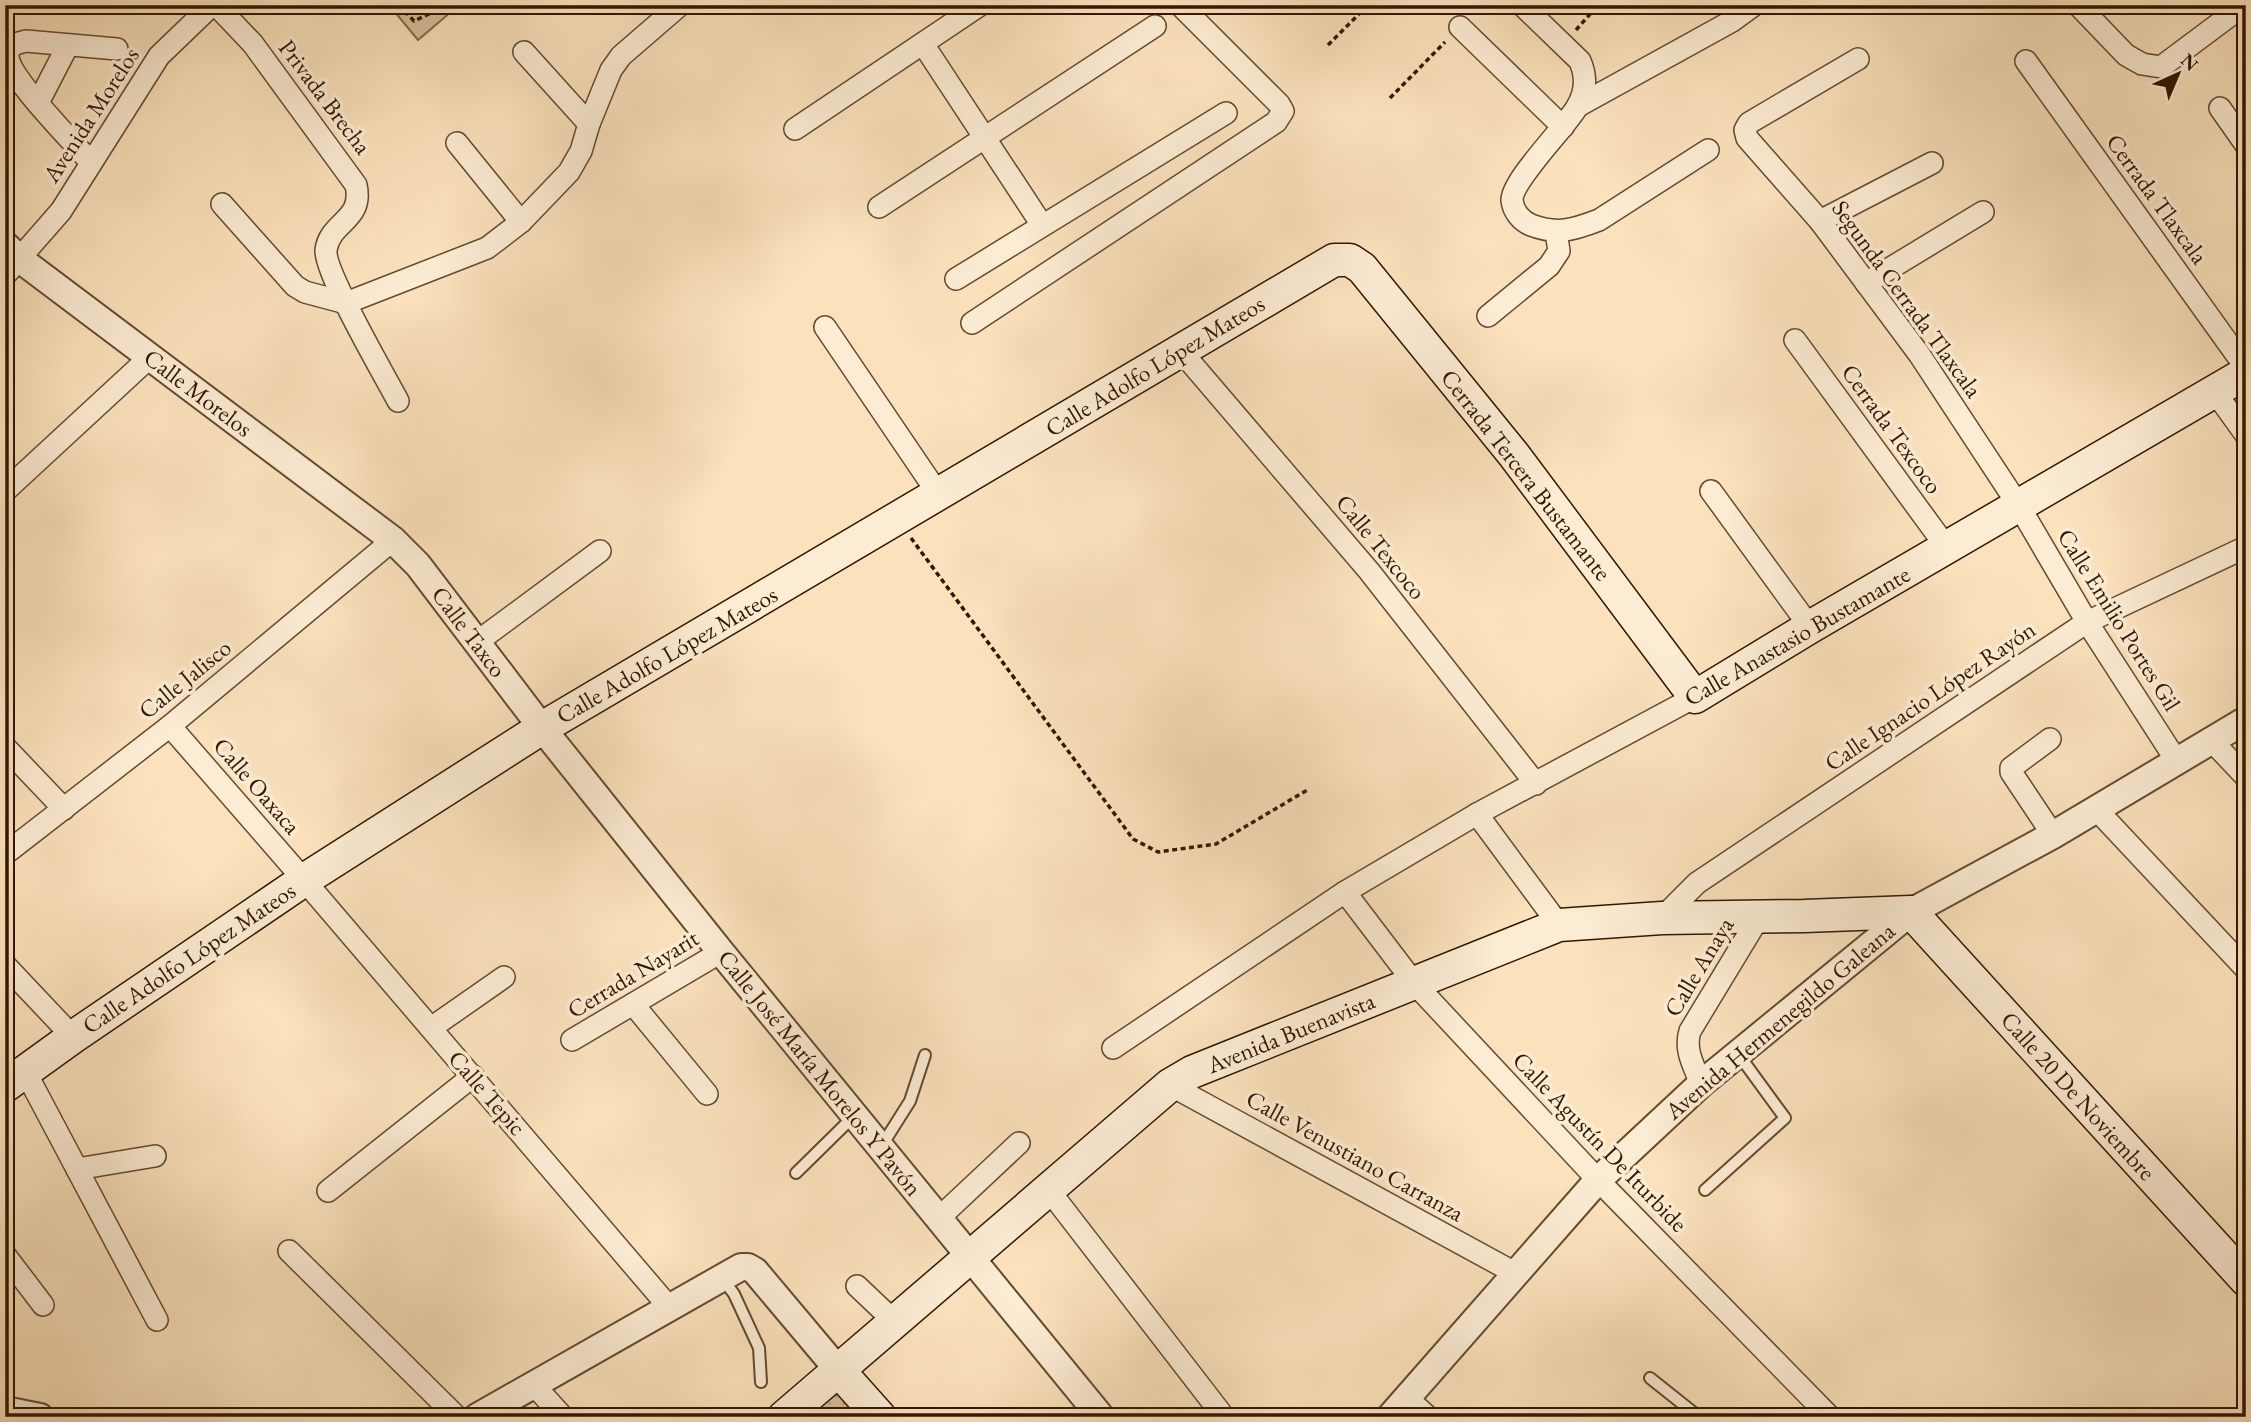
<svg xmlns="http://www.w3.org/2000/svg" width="2251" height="1422" font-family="'EB Garamond',serif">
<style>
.park{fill:url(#park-dots);stroke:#866b4e;stroke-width:2}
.pitch{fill:#d9bf9d;stroke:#866b4e;stroke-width:2}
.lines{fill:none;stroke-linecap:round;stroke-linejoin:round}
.service-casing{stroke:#644a2f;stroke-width:14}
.minor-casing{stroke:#644a2f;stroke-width:24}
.tertiary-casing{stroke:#644a2f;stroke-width:30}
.secondary-casing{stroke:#321700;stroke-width:35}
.path{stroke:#321700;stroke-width:3.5;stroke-dasharray:5 3.5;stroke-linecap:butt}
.service{stroke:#fcecd4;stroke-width:10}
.minor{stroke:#fcecd4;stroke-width:21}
.tertiary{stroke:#fcecd4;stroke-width:26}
.secondary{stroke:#fcecd4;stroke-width:32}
.labels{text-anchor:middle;stroke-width:7;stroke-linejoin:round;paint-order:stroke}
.street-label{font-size:24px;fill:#321700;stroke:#fcecd4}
</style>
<defs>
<pattern id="park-dots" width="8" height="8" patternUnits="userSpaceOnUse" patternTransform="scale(1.75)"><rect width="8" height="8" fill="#d9bf9d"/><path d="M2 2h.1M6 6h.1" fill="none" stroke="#bba385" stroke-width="1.8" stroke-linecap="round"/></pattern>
</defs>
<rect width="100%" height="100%" fill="#fbe2bd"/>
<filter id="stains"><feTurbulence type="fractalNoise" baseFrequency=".00286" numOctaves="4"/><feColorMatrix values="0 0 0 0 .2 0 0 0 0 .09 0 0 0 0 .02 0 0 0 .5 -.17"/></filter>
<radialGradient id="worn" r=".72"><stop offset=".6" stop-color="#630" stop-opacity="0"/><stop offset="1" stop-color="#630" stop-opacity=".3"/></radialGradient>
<polygon class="park" points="837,1379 870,1417 794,1417"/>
<polygon class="pitch" points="389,5 459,5 418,40"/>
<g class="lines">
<defs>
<g id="service">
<polyline points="881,1147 910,1101 925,1055"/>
<polyline points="796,1173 855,1115"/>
<polyline points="1705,1190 1785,1118 1739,1055"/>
<polyline points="722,1278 734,1294 759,1348 761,1382"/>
<polyline points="1650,1378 1699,1417"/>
</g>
<g id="minor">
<path d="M216,5L253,44L356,185C364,221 330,221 326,250C324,272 385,376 398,401"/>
<path d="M1522,5L1580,61C1587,77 1586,92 1577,107C1565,128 1512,180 1512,200C1513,211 1521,221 1531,225C1557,235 1573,230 1599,220L1708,150"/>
<polyline points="2078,5 2126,55 2142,64 2161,67 2244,5"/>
<polyline points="1460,27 1563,127"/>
<polyline points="923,44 1042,225"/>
<polyline points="524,52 589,124"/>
<polyline points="1858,59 1749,123 1745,130 1747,138 1820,221 1919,354 2019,506 2087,622 2176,760"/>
<polyline points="2026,61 2246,368"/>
<polyline points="38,103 68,45"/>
<polyline points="1578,106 1732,21 1754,5"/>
<polyline points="2220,108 2246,145"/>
<polyline points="795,129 980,5"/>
<polyline points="457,143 521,222"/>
<path d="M91,163C75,143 9,79 8,56C7,45 18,43 26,41L117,49"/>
<polyline points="222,204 295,286 305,292 346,303 487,248 521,222 569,172 581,151 589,124 611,70 621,56 680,5"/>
<polyline points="879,207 1155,26"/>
<polyline points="1820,221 1932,163"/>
<polyline points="5,275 61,211 159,56 212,5"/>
<polyline points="956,279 1226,113"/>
<polyline points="1866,283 1983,212"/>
<polyline points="1488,316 1549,266 1559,251 1556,232"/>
<polyline points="972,323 1276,122 1283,111 1279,104 1180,5"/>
<polyline points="825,327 939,495"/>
<polyline points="1795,340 1947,548"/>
<polyline points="1180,350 1369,571 1536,784"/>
<polyline points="2215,392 2246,435"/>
<polyline points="5,491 150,357"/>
<polyline points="1711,491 1810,627"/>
<polyline points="477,642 600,551"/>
<polyline points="170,726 304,880 669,1307"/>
<polyline points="2050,739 2011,768 2011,772 2053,835"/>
<polyline points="2210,739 2246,777"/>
<polyline points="5,747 64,809"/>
<polyline points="2096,809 2246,969"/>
<polyline points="1477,814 1559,925"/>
<polyline points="5,854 170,726 393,540"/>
<polyline points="1345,892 1415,984 1598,1180 1830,1417"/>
<polyline points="1662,918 1697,883 2087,622 2246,547"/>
<polyline points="5,965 73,1037"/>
<polyline points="633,1004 707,1094"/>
<polyline points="431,1028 504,977"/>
<polyline points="572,1040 721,952"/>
<polyline points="1113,1048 1345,892 1477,814 1695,697"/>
<polyline points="25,1071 157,1320"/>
<path d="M1701,1084C1694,1066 1684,1050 1690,1031L1759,917"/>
<polyline points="1170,1085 1515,1273"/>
<polyline points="77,1169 155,1156"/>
<polyline points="1048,1189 1224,1417"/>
<polyline points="328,1191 473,1076"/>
<polyline points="939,1218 1019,1143"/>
<polyline points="289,1251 457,1417"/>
<polyline points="5,1255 43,1305"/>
<polyline points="857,1286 896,1323"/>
<polyline points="533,1384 563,1417"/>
<polyline points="1407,1398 1428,1417"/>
</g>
<g id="tertiary">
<polyline points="5,245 21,260 393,540 418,565 542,728 721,952 1101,1417"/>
<polyline points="5,1410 40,1417"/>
<polyline points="477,1417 741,1267 748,1267 755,1271 839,1371"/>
<polyline points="1390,1417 1598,1180 1701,1084 1911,912 2053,835 2246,720"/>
</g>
<g id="secondary">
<polyline points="5,1086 73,1037 304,880 542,728 1334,260 1350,260 1362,268 1514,455 1695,697 1810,627 2246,373"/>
<polyline points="839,1371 880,1417"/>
<polyline points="784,1417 1170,1085 1192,1072 1559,925 1662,918 1804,916 1911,912 2246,1280"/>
</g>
</defs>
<use href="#service" class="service-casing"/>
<use href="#minor" class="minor-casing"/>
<use href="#tertiary" class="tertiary-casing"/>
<use href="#secondary" class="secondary-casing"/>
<g class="path">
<polyline points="399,5 414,21 433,12 441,5"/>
<polyline points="1576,30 1598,5"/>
<polyline points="1328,45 1368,5"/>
<polyline points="1390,98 1445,42"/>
<polyline points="911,538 1133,839 1158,852 1216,844 1309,789"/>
</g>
<use href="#service" class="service"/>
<use href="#minor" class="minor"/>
<use href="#tertiary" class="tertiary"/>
<use href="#secondary" class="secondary"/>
</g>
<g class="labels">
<g class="street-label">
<text transform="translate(325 97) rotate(53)" y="8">Privada Brecha</text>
<text transform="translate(91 115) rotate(-57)" y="8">Avenida Morelos</text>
<text transform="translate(2157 199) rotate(54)" y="8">Cerrada Tlaxcala</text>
<text transform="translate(1907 299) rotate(54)" y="8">Segunda Cerrada Tlaxcala</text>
<text transform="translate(1155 366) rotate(-31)" y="8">Calle Adolfo López Mateos</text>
<text transform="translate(198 393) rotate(37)" y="8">Calle Morelos</text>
<text transform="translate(1892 429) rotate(54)" y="8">Cerrada Texcoco</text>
<text transform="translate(1526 475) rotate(52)" y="8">Cerrada Tercera Bustamante</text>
<text transform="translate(1381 547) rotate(51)" y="8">Calle Texcoco</text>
<text transform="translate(2119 620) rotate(58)" y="8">Calle Emilio Portes Gil</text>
<text transform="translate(469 632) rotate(53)" y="8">Calle Taxco</text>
<text transform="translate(1797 636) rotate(-30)" y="8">Calle Anastasio Bustamante</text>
<text transform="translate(667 655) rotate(-30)" y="8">Calle Adolfo López Mateos</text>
<text transform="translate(185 679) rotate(-39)" y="8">Calle Jalisco</text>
<text transform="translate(1930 696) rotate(-34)" y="8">Calle Ignacio López Rayón</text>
<text transform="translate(257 786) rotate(49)" y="8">Calle Oaxaca</text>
<text transform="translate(189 958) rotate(-34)" y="8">Calle Adolfo López Mateos</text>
<text transform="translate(1699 967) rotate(-59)" y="8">Calle Anaya</text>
<text transform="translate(633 974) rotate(-31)" y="8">Cerrada Nayarit</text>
<text transform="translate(1780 1021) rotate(-40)" y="8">Avenida Hermenegildo Galeana</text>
<text transform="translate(1291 1033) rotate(-22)" y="8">Avenida Buenavista</text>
<text transform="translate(820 1073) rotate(51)" y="8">Calle José María Morelos Y Pavón</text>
<text transform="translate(487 1093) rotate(49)" y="8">Calle Tepic</text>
<text transform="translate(2078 1096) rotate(48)" y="8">Calle 20 De Noviembre</text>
<text transform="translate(1600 1142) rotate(46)" y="8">Calle Agustín De Iturbide</text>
<text transform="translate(1355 1156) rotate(29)" y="8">Calle Venustiano Carranza</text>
</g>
</g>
<rect width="2251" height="1422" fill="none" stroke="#fbe2bd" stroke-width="28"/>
<rect x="7" y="7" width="2237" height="1408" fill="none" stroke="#321700" stroke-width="3.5"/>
<rect x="14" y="14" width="2223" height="1394" fill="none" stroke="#321700" stroke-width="2"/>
<g transform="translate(2178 74) rotate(44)" stroke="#fcecd4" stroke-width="5" paint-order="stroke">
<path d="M0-5L12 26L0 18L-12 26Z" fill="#321700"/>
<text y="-10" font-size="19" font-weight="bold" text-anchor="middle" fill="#321700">N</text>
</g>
<rect width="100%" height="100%" filter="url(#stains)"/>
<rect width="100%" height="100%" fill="url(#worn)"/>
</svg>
